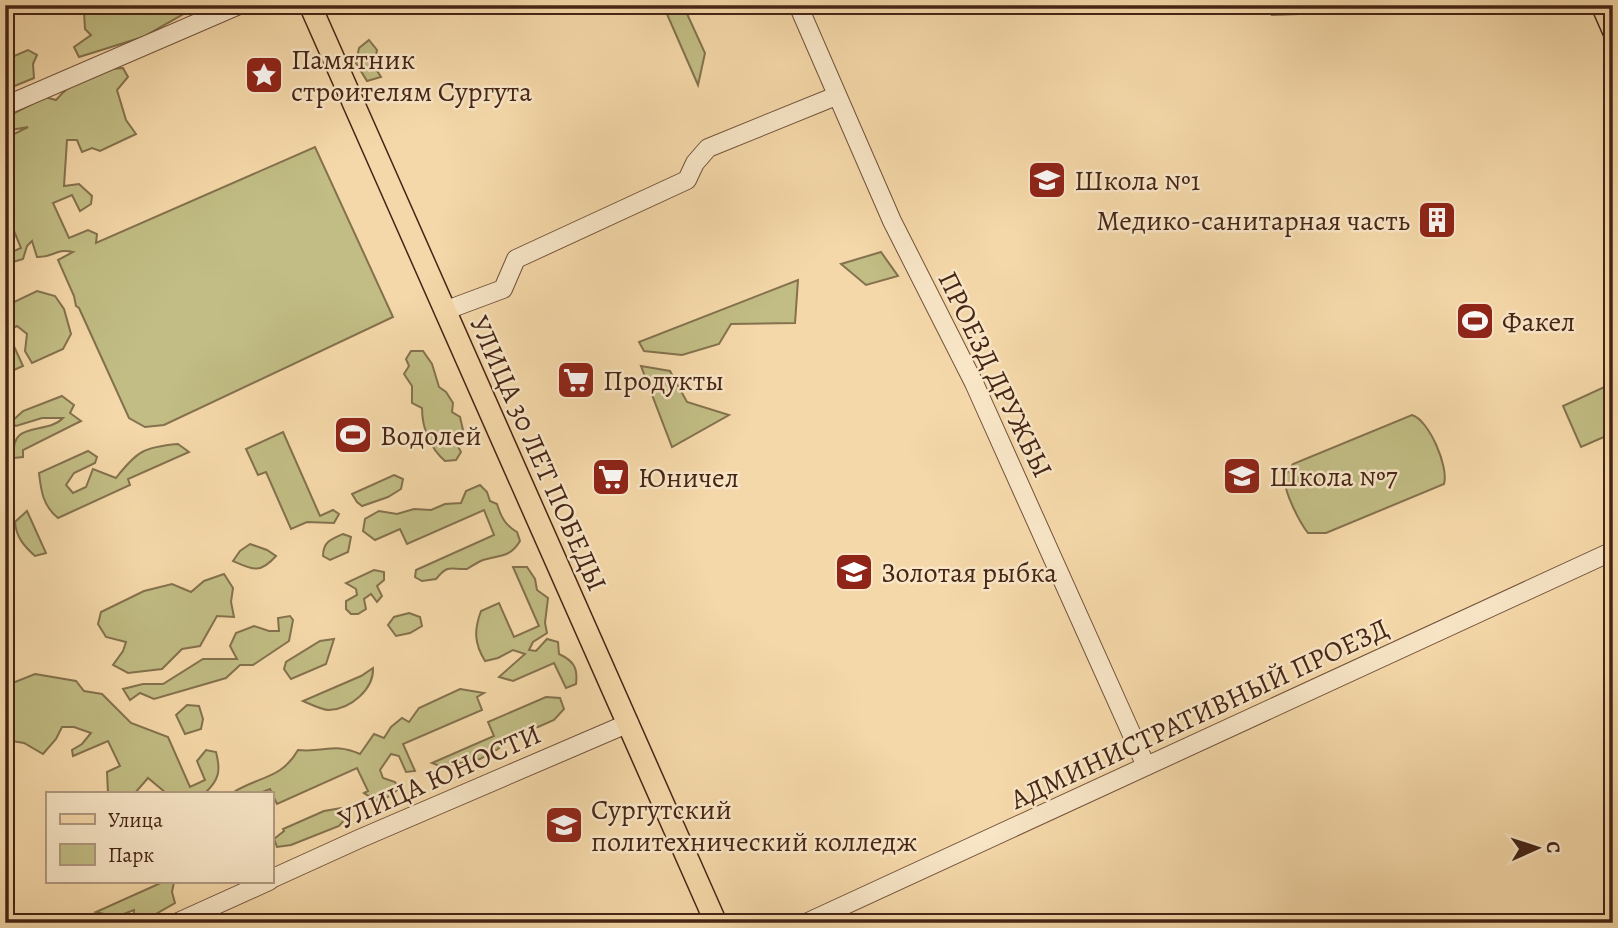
<svg xmlns="http://www.w3.org/2000/svg" width="1618" height="928" font-family="Alegreya,serif">
<style>
.green{fill:#c1bd84;stroke:#84714d;stroke-width:2}
.lines{fill:none;stroke-linecap:round;stroke-linejoin:round}
.minor-casing{stroke:#72523b;stroke-width:20}
.major-casing{stroke:#462516;stroke-width:24}
.minor{stroke:#f8e6c7;stroke-width:18}
.major{stroke:#f5d8a9;stroke-width:21}
.labels{text-anchor:middle;stroke-width:5;stroke-linejoin:round;paint-order:stroke}
.poi-label{font-size:28px;fill:#462516;stroke:#f8e6c7;text-anchor:start}
.street-label{font-size:28px;fill:#462516;stroke:#f8e6c7}
</style>
<rect width="100%" height="100%" fill="#f5d8a9"/>
<filter id="stains"><feTurbulence type="fractalNoise" baseFrequency=".00286" numOctaves="4"/><feColorMatrix values="0 0 0 0 .2 0 0 0 0 .09 0 0 0 0 .02 0 0 0 .5 -.17"/></filter>
<radialGradient id="worn" r=".72"><stop offset=".6" stop-color="#630" stop-opacity="0"/><stop offset="1" stop-color="#630" stop-opacity=".3"/></radialGradient>
<g class="green">
<polygon points="99,5 210,5 189,11 143,37 79,57 74,47 91,35 85,29 84,12"/>
<polygon points="663,5 683,5 705,53 698,85"/>
<polygon points="1288,5 1363,5 1358,12 1271,15"/>
<polygon points="369,40 377,50 374,66 381,77 367,81 356,63 359,48"/>
<polygon points="28,50 37,55 33,64 34,78 5,90 5,60"/>
<path d="M123,68L128,77L117,90L126,120L136,134L100,151L92,148L82,152L77,140H67L64,186L79,184L92,196L91,204L80,211L72,195L53,203L69,238L88,230L97,234L96,243L315,147L393,317L164,425L145,427L129,418L79,308L76,306L74,296L58,260L73,252C55,248 53,258 37,257L32,241L27,246L23,259L13,262L8,275L5,276V255L21,248L5,209V143L12,135L28,127L5,131V118L45,97L56,100C73,80 96,69 123,68Z"/>
<polygon points="881,252 898,276 866,285 841,264"/>
<polygon points="798,280 795,323 731,324 719,344 682,355 644,351 639,342"/>
<polygon points="37,291 55,296 64,309 71,334 63,349 32,363 25,351 27,334 17,326 7,331 23,366 5,374 5,314 14,302"/>
<path d="M411,351H423L432,364L439,387L446,392L453,403L452,412L460,417L463,430L455,434V441L461,452L456,460L445,461C430,448 422,428 422,408L412,403V386L404,374L409,366L406,359Z"/>
<polygon points="641,366 670,371 687,402 729,415 672,447"/>
<polygon points="1613,383 1613,433 1581,447 1563,406"/>
<path d="M62,396L74,405L70,413L81,421L23,450V457L14,458C9,419 46,436 63,418H42L16,426L10,423L23,411Z"/>
<path d="M1412,415C1429,420 1449,467 1444,484L1326,533H1308C1300,523 1284,492 1285,480C1285,474 1290,469 1293,464Z"/>
<polygon points="283,432 320,516 333,510 339,514 334,523 307,522 291,529 266,472 258,475 246,449"/>
<path d="M178,444L189,452L128,479L130,485L58,518C43,506 41,491 39,473L88,451L97,457L95,463L74,473L66,485L73,493L86,487L93,469L116,478C137,451 144,447 178,444Z"/>
<polygon points="394,475 403,479 401,489 388,497 362,506 357,502 352,494"/>
<path d="M480,485L487,492L490,501L497,504C501,517 505,525 517,532L520,541C510,558 499,555 483,560C478,562 472,566 467,569C451,570 449,563 436,579L422,581L415,577L416,570L494,535L484,510L407,544L400,529L375,540L363,531L365,519L379,511L397,514L414,509L431,510L445,504L461,503L466,491Z"/>
<path d="M27,511L46,553L35,556C24,546 16,537 15,522Z"/>
<path d="M343,534L351,537L348,552L330,560L323,556C323,542 331,539 343,534Z"/>
<path d="M250,544L267,550L276,556C260,574 253,570 233,561L240,551Z"/>
<path d="M513,567H527L535,579L537,590L548,598L545,623L547,633L533,642L529,650L536,651L547,639L558,642L559,654C574,661 578,668 576,684L566,688L554,663L513,681L499,677L525,654L513,650L498,658L485,661C474,643 474,630 481,611L499,603L514,637L539,626Z"/>
<polygon points="374,570 384,572 384,580 377,586 382,596 377,602 371,594 364,599 366,609 358,614 351,614 346,609 346,601 357,595 356,589 346,583"/>
<polygon points="224,574 233,588 231,602 234,617 217,616 200,646 182,649 162,669 128,673 113,665 123,651 126,642 106,637 98,624 101,612 144,591 172,584 191,592 204,581"/>
<polygon points="409,613 420,617 422,626 410,633 396,636 388,625 394,617"/>
<polygon points="290,616 293,620 289,641 253,665 240,665 226,678 154,699 140,693 130,700 123,689 143,684 163,684 203,659 237,659 230,646 236,633 254,626 269,631 279,631 278,618"/>
<polygon points="334,639 326,664 291,679 284,669 286,662 320,641"/>
<path d="M373,668C374,689 351,709 329,710C322,710 310,704 303,701L361,676Z"/>
<path d="M35,674L76,681L84,691L102,694L131,723L168,737L190,787L205,780L197,761L206,750L216,752C221,771 219,780 205,793H166L148,778L135,793H108L107,772L120,766L108,741L73,756L72,750L82,744L91,733L74,727H62L56,739L43,754L24,743L5,740V686Z"/>
<path d="M460,689L484,693L477,697L482,710L403,744L415,771L406,772L399,756L391,754L380,770L383,778L395,782L399,788L391,796L376,801L364,793L368,791L357,768L277,804L270,789L260,793H232C258,776 281,780 298,750C324,753 334,742 360,754L374,734L384,738L391,727L402,718L409,722L419,708Z"/>
<polygon points="546,697 560,698 564,709 554,720 538,727 521,729 498,749 480,759 442,767 432,763 494,736 488,722"/>
<polygon points="187,705 199,706 203,719 201,729 185,734 176,715"/>
<polygon points="341,808 347,817 339,826 291,845 277,847 274,839 284,831 283,829 324,811"/>
<polygon points="165,881 189,881 174,882 172,892 175,903 140,923 118,923 134,917 134,910 116,917 96,912"/>
</g>
<g class="lines">
<defs>
<g id="minor">
<polyline points="798,5 892,221 974,383 1146,766"/>
<polyline points="5,106 239,5"/>
<polyline points="444,311 503,289 516,259 687,180 695,163 708,148 836,96"/>
<polyline points="271,879 359,839 629,723"/>
<polyline points="176,923 269,881"/>
<polyline points="806,923 1613,551"/>
</g>
<g id="major">
<polyline points="310,5 716,923"/>
<polyline points="1602,5 1613,30"/>
</g>
</defs>
<use href="#minor" class="minor-casing"/>
<use href="#major" class="major-casing"/>
<use href="#minor" class="minor"/>
<use href="#major" class="major"/>
</g>
<defs>
<symbol id="sight-square" viewBox="-11 -11 22 22"><rect x="-9" y="-9" width="18" height="18" rx="4" fill="#8f2418" stroke="#f8e6c7"/><path d="M0-6L1.8-2.2L6-1.7L2.9 1.2L3.7 5.4L0 3.3L-3.7 5.4L-2.9 1.2L-6-1.7L-1.8-2.2Z" fill="#fff"/></symbol>
<symbol id="school-square" viewBox="-11 -11 22 22"><rect x="-9" y="-9" width="18" height="18" rx="4" fill="#8f2418" stroke="#f8e6c7"/><path d="M0-5L7-2L0 1L-7-2ZM-4 1L0 2.5L4 1V4Q0 6-4 4Z" fill="#fff"/></symbol>
<symbol id="building-square" viewBox="-11 -11 22 22"><rect x="-9" y="-9" width="18" height="18" rx="4" fill="#8f2418" stroke="#f8e6c7"/><path d="M-4-6H4V6H1V3H-1V6H-4ZM-2.5-4.3h1.7v1.8h-1.7ZM.8-4.3h1.7v1.8H.8ZM-2.5-1h1.7V.8h-1.7ZM.8-1h1.7V.8H.8Z" fill="#fff"/></symbol>
<symbol id="stadium-square" viewBox="-11 -11 22 22"><rect x="-9" y="-9" width="18" height="18" rx="4" fill="#8f2418" stroke="#f8e6c7"/><path d="M0-5a6.5 5 0 1 0 0 10a6.5 5 0 1 0 0-10ZM-3.5-1.8h7v3.6h-7Z" fill="#fff"/></symbol>
<symbol id="supermarket-square" viewBox="-11 -11 22 22"><rect x="-9" y="-9" width="18" height="18" rx="4" fill="#8f2418" stroke="#f8e6c7"/><path d="M-6-5.5h2.5l.6 2H6L4.5 2H-2.5L-4.4-4H-6ZM-1.5 3.2a1.3 1.3 0 1 0 .1 0ZM3 3.2a1.3 1.3 0 1 0 .1 0Z" fill="#fff"/></symbol>
<symbol id="university-square" viewBox="-11 -11 22 22"><rect x="-9" y="-9" width="18" height="18" rx="4" fill="#8f2418" stroke="#f8e6c7"/><path d="M0-5L7-2L0 1L-7-2ZM-4 1L0 2.5L4 1V4Q0 6-4 4Z" fill="#fff"/></symbol>
</defs>
<g fill-rule="evenodd">
<use href="#sight-square" x="242" y="53" width="44" height="44"/>
<use href="#school-square" x="1025" y="158" width="44" height="44"/>
<use href="#building-square" x="1415" y="198" width="44" height="44"/>
<use href="#stadium-square" x="1453" y="299" width="44" height="44"/>
<use href="#supermarket-square" x="554" y="358" width="44" height="44"/>
<use href="#stadium-square" x="331" y="413" width="44" height="44"/>
<use href="#school-square" x="1220" y="454" width="44" height="44"/>
<use href="#supermarket-square" x="589" y="455" width="44" height="44"/>
<use href="#school-square" x="832" y="550" width="44" height="44"/>
<use href="#university-square" x="542" y="803" width="44" height="44"/>
</g>
<g class="labels">
<g class="poi-label">
<text x="291" y="69">Памятник<tspan x="291" dy="32">строителям Сургута</tspan></text>
<text x="1074" y="190">Школа №1</text>
<text x="1410" y="230" text-anchor="end">Медико-санитарная часть</text>
<text x="1502" y="331">Факел</text>
<text x="603" y="390">Продукты</text>
<text x="380" y="445">Водолей</text>
<text x="1269" y="486">Школа №7</text>
<text x="638" y="487">Юничел</text>
<text x="881" y="582">Золотая рыбка</text>
<text x="591" y="819">Сургутский<tspan x="591" dy="32">политехнический колледж</tspan></text>
</g>
<g class="street-label">
<text transform="translate(996 374) rotate(64)" y="10">ПРОЕЗД ДРУЖБЫ</text>
<text transform="translate(539 453) rotate(66)" y="10">УЛИЦА 30 ЛЕТ ПОБЕДЫ</text>
<text transform="translate(1199 713) rotate(-25)" y="10">АДМИНИСТРАТИВНЫЙ ПРОЕЗД</text>
<text transform="translate(439 776) rotate(-24)" y="10">УЛИЦА ЮНОСТИ</text>
</g>
</g>
<rect width="1618" height="928" fill="none" stroke="#f5d8a9" stroke-width="28"/>
<rect x="7" y="7" width="1604" height="914" fill="none" stroke="#462516" stroke-width="3.5"/>
<rect x="14" y="14" width="1590" height="900" fill="none" stroke="#462516" stroke-width="2"/>
<rect x="46" y="792" width="228" height="91" fill="#f8e6c7" stroke="#b19980" stroke-width="2"/>
<rect x="60" y="814" width="35" height="10" fill="#f5d8a9" stroke="#b19980" stroke-width="2"/>
<text x="108" y="827" font-size="21" fill="#462516">Улица</text>
<rect x="60" y="844" width="35" height="21" fill="#c1bd84" stroke="#b19980" stroke-width="2"/>
<text x="108" y="862" font-size="21" fill="#462516">Парк</text>
<g transform="translate(1537 848) rotate(87)" stroke="#f8e6c7" stroke-width="5" paint-order="stroke">
<path d="M0-5L12 26L0 18L-12 26Z" fill="#462516"/>
<text y="-10" font-size="19" font-weight="bold" text-anchor="middle" fill="#462516">С</text>
</g>
<rect width="100%" height="100%" filter="url(#stains)"/>
<rect width="100%" height="100%" fill="url(#worn)"/>
</svg>
